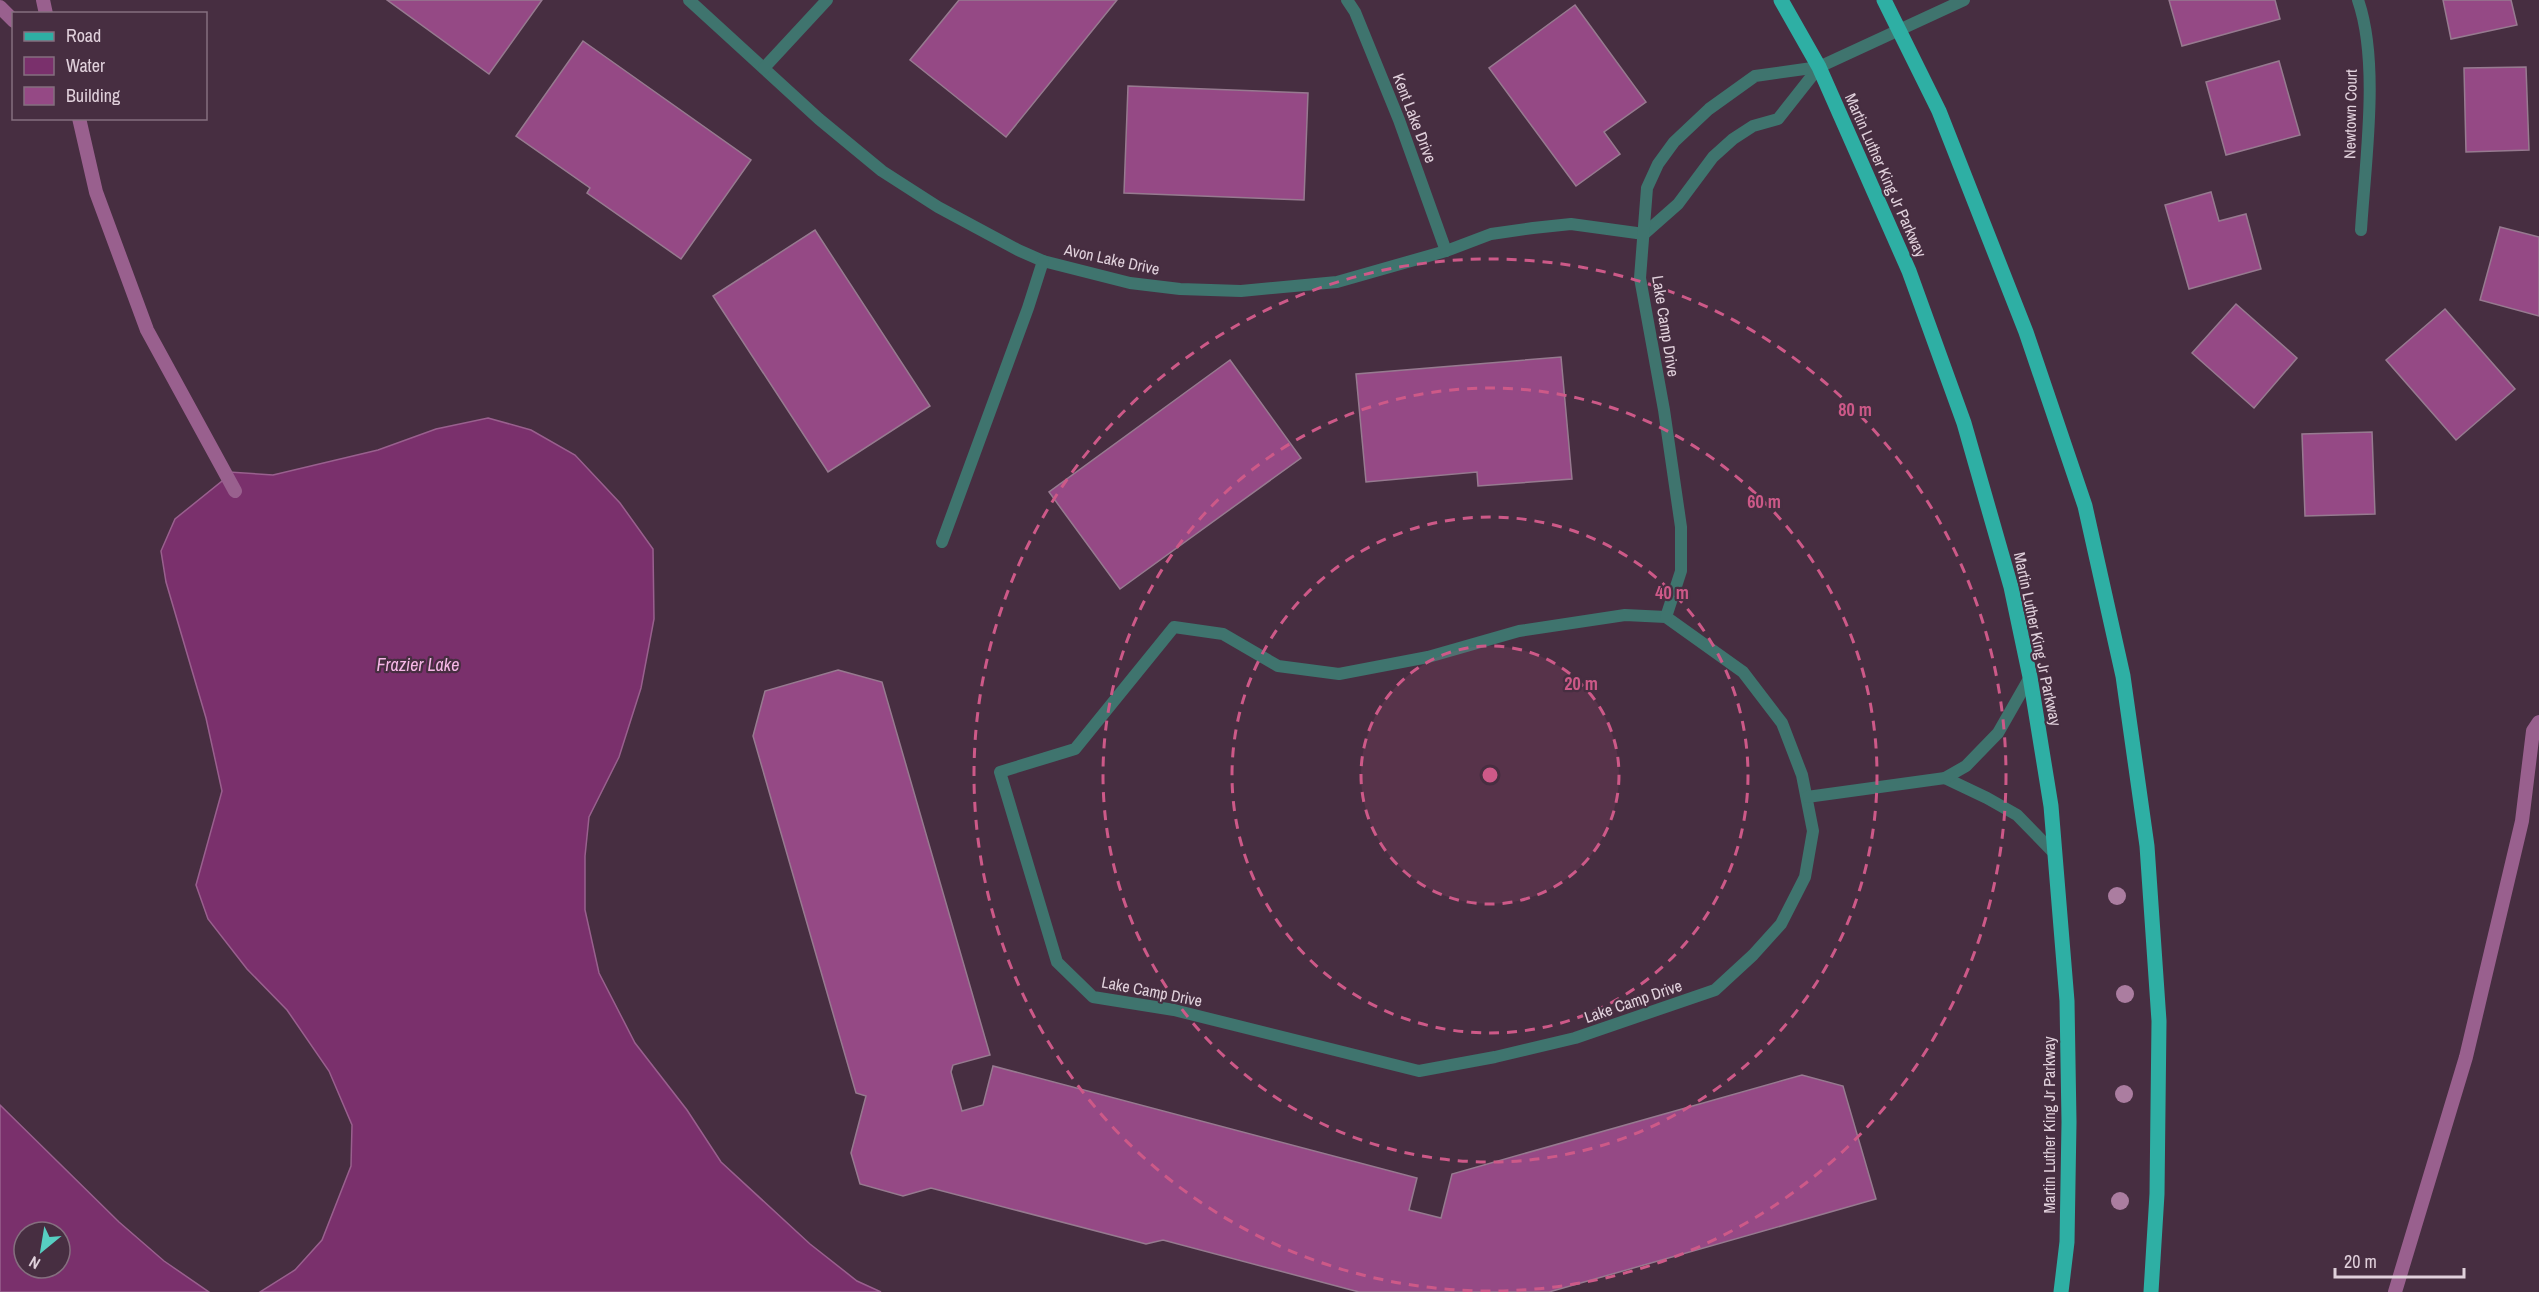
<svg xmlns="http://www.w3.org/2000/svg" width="2539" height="1292" font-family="'Archivo Narrow',sans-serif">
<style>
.water{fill:#7a306c;stroke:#99608e;stroke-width:1.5;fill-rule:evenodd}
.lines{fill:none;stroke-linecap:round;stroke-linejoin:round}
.stream{stroke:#99608e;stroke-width:14}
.building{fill:#954985;stroke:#977a90;stroke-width:1.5}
.street{stroke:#3f746e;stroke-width:12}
.primary{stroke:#2eafa4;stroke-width:15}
.tree{fill:#ab7da0}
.ring{fill:none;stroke:#cd5988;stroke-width:3;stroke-dasharray:10 8}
.labels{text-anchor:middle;stroke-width:4.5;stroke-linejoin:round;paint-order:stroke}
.street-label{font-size:16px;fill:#e1d1dc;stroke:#472e41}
.water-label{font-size:18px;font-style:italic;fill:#f6b7e7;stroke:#472e41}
.centre{fill:#cd5988;stroke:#472e41;stroke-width:3}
.ring-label{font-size:18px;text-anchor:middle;font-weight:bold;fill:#cd5988;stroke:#472e41;stroke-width:4.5;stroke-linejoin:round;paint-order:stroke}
</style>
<rect width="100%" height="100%" fill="#472e41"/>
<g class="water">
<polygon points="488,418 531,430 575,455 620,503 653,549 654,619 641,688 619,757 589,817 585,856 585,910 599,973 635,1043 687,1110 721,1162 810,1244 857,1281 881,1292 260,1292 295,1270 322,1240 351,1166 352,1125 329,1071 287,1010 247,969 208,919 196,885 222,791 206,718 166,582 161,551 175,519 227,477 229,472 273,475 378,450 436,429"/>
<path d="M0,1105L119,1222L164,1261L209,1292H0ZM24,1232H60V1268H24Z"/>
</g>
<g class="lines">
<g class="stream">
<polyline points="43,0 46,14"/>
<polyline points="0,7 14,21"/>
<polyline points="79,118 96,192 147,330 235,491"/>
<polyline points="2395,1292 2466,1057 2522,821 2533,731 2539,722"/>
</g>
</g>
<g class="building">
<polygon points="387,0 542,0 489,74"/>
<polygon points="959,0 1117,0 1006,137 910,60"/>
<polygon points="2169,0 2275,0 2280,19 2182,46"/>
<polygon points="2443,0 2511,0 2517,25 2451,39"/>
<polygon points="1575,5 1646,102 1604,132 1620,154 1576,186 1489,68"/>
<polygon points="583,41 751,160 681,259 587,193 590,188 516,136"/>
<polygon points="2279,61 2300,135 2226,155 2206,82"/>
<polygon points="2526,67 2529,150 2466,152 2464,68"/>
<polygon points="1128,86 1308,93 1304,200 1124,193"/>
<polygon points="2211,192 2219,221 2246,214 2261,269 2189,289 2165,205"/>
<polygon points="2500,227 2539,237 2539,316 2480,300"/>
<polygon points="815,230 930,406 828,472 713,296"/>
<polygon points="2236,304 2297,358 2254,408 2192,353"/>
<polygon points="2445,309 2515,389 2456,440 2386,360"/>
<polygon points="1561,357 1572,479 1478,486 1477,472 1366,482 1356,374"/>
<polygon points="1230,360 1301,458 1120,589 1049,492"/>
<polygon points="2372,432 2375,514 2305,516 2302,434"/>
<polygon points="838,670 882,682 990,1055 953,1065 951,1072 962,1111 983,1105 993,1066 1417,1178 1409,1210 1441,1218 1452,1174 1802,1075 1843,1086 1876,1199 1549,1292 1359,1292 1163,1240 1146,1244 931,1188 903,1196 860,1184 851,1153 866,1096 856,1093 753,736 765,691"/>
</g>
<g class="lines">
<g class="street">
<polyline points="689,0 819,119 882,171 938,207 1018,250 1043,261 1130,283 1180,289 1241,291 1337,282 1446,251 1491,234 1533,228 1571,224 1644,234"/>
<polyline points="1347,0 1355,12 1399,120 1446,251"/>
<path d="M2358,0C2380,63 2365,163 2361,230"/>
<polyline points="764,68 827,0"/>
<polyline points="1644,234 1678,204 1713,157 1733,139 1753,126 1778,119 1819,67"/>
<polyline points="942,542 1028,308 1043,261"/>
<polygon points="1625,615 1666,617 1743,672 1782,723 1802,775 1813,831 1805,877 1781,924 1753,955 1715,990 1575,1038 1495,1057 1419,1071 1174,1010 1093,997 1057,962 1000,772 1075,749 1174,627 1223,634 1278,666 1339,674 1428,657 1519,631"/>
<polyline points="1666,617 1681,571 1681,527 1664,410 1640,278 1647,188 1658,164 1674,142 1709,109 1755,76 1819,67 1964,0"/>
<polyline points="1945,778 1987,798 2017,815 2055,854"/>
<polyline points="1807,797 1945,778 1966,766 1998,733 2030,677"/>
</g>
<g class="primary">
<polyline points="1781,0 1819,67 1909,271 1964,423 2011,587 2030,677 2051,806 2067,1001 2069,1122 2067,1242 2061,1292"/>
<polyline points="1884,0 1939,111 2026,332 2085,506 2123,676 2147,846 2159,1021 2157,1194 2151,1292"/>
</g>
</g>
<g class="tree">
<circle cx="2117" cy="896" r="9"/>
<circle cx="2125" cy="994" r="9"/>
<circle cx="2124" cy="1094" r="9"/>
<circle cx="2120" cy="1201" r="9"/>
</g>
<circle cx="1490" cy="775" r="129" fill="#cd5988" fill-opacity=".12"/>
<g class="ring">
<circle cx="1490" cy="775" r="129"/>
<circle cx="1490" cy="775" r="258"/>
<circle cx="1490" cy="775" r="387"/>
<circle cx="1490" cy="775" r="516"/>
</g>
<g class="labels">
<g class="street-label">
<text transform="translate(2350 114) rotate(-89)" y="6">Newtown Court</text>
<text transform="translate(1415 118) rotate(69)" y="6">Kent Lake Drive</text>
<text transform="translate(1886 175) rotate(66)" y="6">Martin Luther King Jr Parkway</text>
<text transform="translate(1112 259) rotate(12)" y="6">Avon Lake Drive</text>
<text transform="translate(1666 326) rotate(81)" y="6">Lake Camp Drive</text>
<text transform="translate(2038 639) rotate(78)" y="6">Martin Luther King Jr Parkway</text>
<text transform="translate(1152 991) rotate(11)" y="6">Lake Camp Drive</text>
<text transform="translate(1633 1001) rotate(-19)" y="6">Lake Camp Drive</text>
<text transform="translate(2049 1125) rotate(-90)" y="6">Martin Luther King Jr Parkway</text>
</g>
<g class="water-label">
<text x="418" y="671">Frazier Lake</text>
</g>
</g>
<circle cx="1490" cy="775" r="9" class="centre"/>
<g class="ring-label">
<text x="1855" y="416">80 m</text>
<text x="1764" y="508">60 m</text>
<text x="1672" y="599">40 m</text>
<text x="1581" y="690">20 m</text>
</g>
<rect x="12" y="12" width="195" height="108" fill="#472e41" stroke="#856f7f" stroke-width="1.5"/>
<rect x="24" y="32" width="30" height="9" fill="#2eafa4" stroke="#856f7f" stroke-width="1.5"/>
<text x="66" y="42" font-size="18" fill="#e1d1dc">Road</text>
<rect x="24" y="57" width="30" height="18" fill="#7a306c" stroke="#856f7f" stroke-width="1.5"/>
<text x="66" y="72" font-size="18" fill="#e1d1dc">Water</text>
<rect x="24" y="87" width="30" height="18" fill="#954985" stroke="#856f7f" stroke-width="1.5"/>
<text x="66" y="102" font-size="18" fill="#e1d1dc">Building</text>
<g transform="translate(42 1250) rotate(210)"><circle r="28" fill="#472e41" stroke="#856f7f" stroke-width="1.5"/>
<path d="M0-4.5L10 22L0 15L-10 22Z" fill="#57cec2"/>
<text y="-9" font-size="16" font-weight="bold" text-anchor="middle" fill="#e1d1dc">N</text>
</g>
<path d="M2335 1268v9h129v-9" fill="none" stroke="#e1d1dc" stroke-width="3"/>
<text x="2344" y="1268" font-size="18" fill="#e1d1dc" stroke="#472e41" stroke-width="4.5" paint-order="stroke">20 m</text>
</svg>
